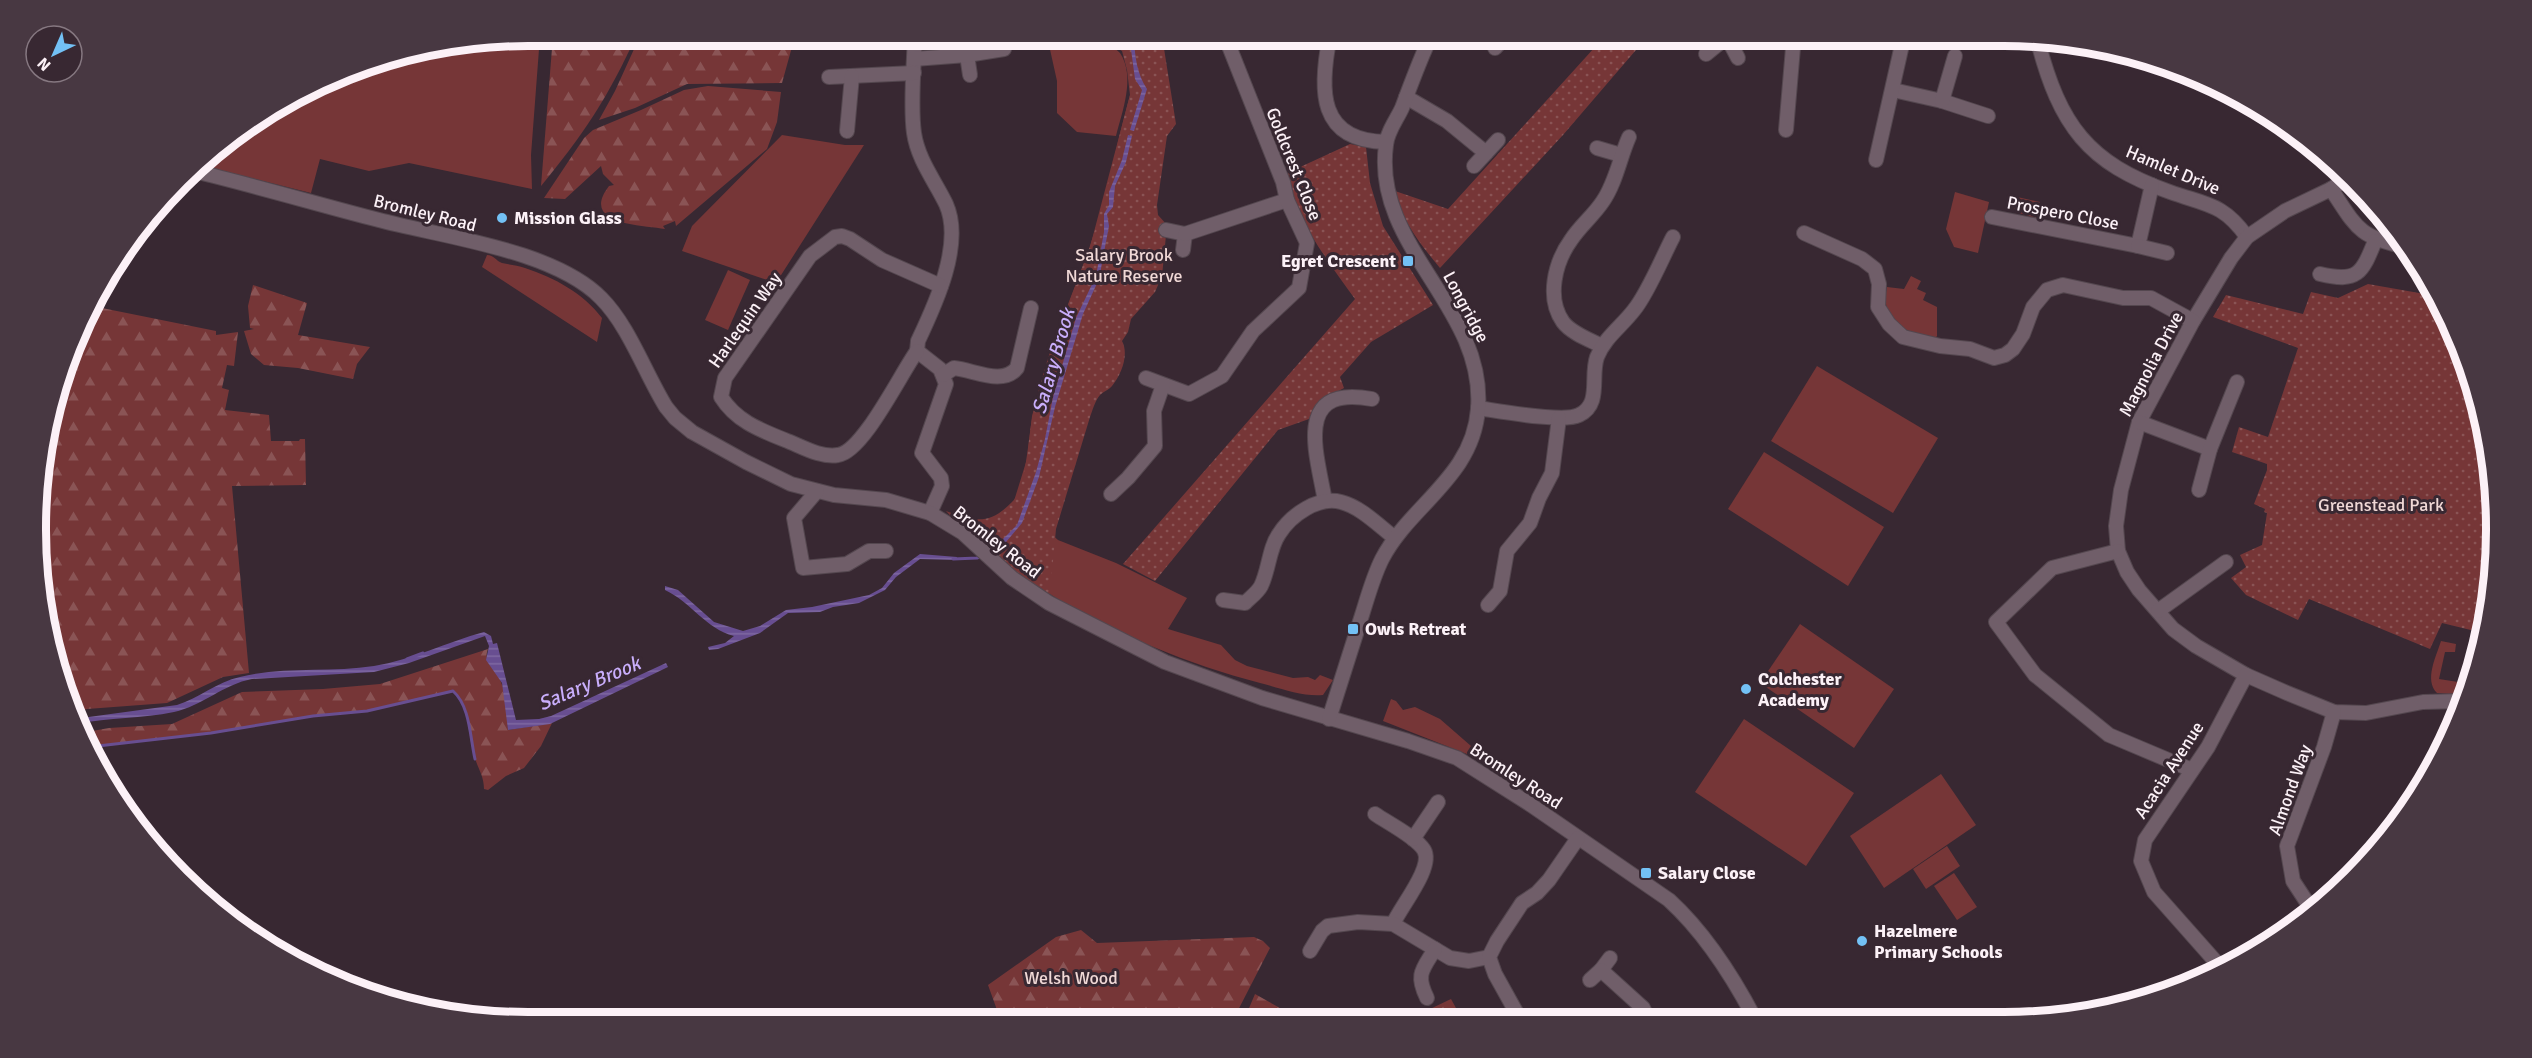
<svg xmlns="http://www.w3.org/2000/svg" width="2532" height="1058" font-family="Signika,sans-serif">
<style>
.grass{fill:#763637}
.forest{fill:url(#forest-firs)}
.park{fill:url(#park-dots)}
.water{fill:url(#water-rules)}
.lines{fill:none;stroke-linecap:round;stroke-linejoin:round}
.stream{stroke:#684e91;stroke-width:3}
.minor-casing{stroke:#54474f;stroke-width:16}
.minor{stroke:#705e69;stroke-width:14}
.poi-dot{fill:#73c1f5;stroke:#382832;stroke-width:2}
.labels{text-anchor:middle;stroke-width:6;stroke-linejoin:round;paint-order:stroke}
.street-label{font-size:18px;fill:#fcf1f7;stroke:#382832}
.poi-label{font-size:18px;font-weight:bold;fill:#fcf1f7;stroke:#382832;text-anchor:start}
.park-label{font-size:18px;fill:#f0d8d6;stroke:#382832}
.water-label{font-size:20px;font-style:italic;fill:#c9aefb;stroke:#382832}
.rim{fill:none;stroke:#fcf1f7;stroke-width:8}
</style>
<defs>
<pattern id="forest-firs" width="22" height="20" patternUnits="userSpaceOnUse" patternTransform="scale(1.5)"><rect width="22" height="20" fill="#763637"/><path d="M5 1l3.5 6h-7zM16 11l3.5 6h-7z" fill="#8a5455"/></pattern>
<pattern id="park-dots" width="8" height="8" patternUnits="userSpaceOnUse" patternTransform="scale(1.5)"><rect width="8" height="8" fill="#763637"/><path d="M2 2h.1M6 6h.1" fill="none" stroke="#8a5455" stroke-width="1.8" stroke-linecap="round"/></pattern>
<pattern id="water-rules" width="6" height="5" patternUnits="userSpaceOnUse" patternTransform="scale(1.5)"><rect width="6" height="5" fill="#684e91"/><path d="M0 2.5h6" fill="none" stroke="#7e68a1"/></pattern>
</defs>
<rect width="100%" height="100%" fill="#382832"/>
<g class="grass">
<polygon points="529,36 540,36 531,155 532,189 409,163 369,171 320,159 311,193 199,165 204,158 282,102 370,62"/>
<path d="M1047,36H1107L1108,44C1111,46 1117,50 1120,53C1136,77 1122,112 1116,136L1077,132L1057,113V81Z"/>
<path d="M1132,36L1125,319L1091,401L1049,532L1058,540L1116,563L1187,598L1168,629L1221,645L1235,660L1247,666L1293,678L1308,677L1315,680L1320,675L1333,680L1323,695C1303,697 1280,688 1260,683C1188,664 1117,635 1053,596C1034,584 1016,569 997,556L1027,459L1032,416L1048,358L1090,247L1130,95Z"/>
<polygon points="782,135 845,145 864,145 776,283 682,251 692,226"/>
<polygon points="1955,192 1989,202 1978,253 1954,247 1946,229"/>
<polygon points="2013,196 2040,202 2036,218 2019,213 2011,205"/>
<path d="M487,255C494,255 496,261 502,263C510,265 518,265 525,268C555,278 583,293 602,318L597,342L482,267Z"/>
<polygon points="728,270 750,280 728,330 705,320"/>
<path d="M1911,276L1921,281L1917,289L1926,293L1923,300L1937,307V336L1935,339C1906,333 1879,322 1887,287L1904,289Z"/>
<polygon points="1817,366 1938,438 1893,513 1771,441"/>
<polygon points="1764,452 1884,527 1848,586 1728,509"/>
<polygon points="1800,624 1894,689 1854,748 1760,683"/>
<path d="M2441,641L2456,644L2455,652H2445L2439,679L2471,684L2466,695L2437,693C2424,680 2436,657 2441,641Z"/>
<polygon points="1391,699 1396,701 1403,710 1415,707 1440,719 1471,746 1472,756 1383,721"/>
<polygon points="1744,719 1854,793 1806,866 1695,792"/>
<polygon points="1941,774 1976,825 1884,888 1850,836"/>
<polygon points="1947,846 1960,866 1926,889 1913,869"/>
<polygon points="1954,873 1977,907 1957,920 1934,886"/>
</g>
<g class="forest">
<path d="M553,36H636C609,96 583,135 541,186Z"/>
<polygon points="640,36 795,36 782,83 687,84 635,108 599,120 615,91"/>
<path d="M708,86L781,92L777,122L767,149L676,226L675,221L663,226L665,229C642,225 579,225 609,186L614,185L603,174L601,166L565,199L544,198L584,138L593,130L641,110L684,90Z"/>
<polygon points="253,285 307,303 298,335 370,347 357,364 353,379 298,368 264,365 251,354 244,331 254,329 250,328 248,306"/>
<polygon points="92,306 216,331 216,335 238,332 234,366 227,365 222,388 229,390 225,410 269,415 271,441 299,441 300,439 305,439 306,485 232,486 249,673 223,677 167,703 87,709 72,713 46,626 40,464 62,370"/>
<path d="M488,649C482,664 497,669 501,682C507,697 507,714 508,730L552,723L541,746L524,768L506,776L488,790L484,789C484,776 478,769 475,758C467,735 471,708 453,691L367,711L313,716L211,733L89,747L81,733L109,728L172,724L242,692L323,689L380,684Z"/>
<polygon points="1081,930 1097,943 1254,937 1263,941 1270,948 1233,1020 1001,1021 988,985 1056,937"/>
<polygon points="1255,994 1287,1012 1317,1020 1244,1020"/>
<polygon points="1451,999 1462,1019 1407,1020"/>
</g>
<g class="park">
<path d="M1110,36H1162L1176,124L1167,136L1157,205L1158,215L1167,225L1162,276L1155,292L1131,319L1128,332L1122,341C1129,354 1122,374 1112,386C1109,390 1104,391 1100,395C1095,401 1093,409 1090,417L1056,529L1049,603L960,526L946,511C974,521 989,526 1012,502C1027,487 1028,435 1033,414C1045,357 1069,304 1089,249C1106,199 1116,146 1130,95L1127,70L1122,51L1111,44Z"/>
<path d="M1605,36H1653L1642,43L1563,135L1440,268C1420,244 1402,221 1395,191L1448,209Z"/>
<path d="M1350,144L1366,147L1370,183L1383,226L1433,305L1371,342L1340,377L1344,388L1322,400L1309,419L1278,430L1155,581L1123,564L1355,299C1326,259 1298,222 1285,174Z"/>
<polygon points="2368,284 2436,296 2445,311 2479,401 2495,496 2492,593 2483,633 2442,623 2430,649 2309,599 2298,620 2246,595 2231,578 2246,567 2240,555 2262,545 2267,513 2264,512 2265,509 2254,504 2267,470 2267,464 2232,452 2239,427 2268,437 2298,348 2213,317 2226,295 2303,314 2311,292 2338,298"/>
</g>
<g class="water">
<path d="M1116,36L1134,39C1135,57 1137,74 1147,89L1134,131L1130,130L1142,90L1135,79L1130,42L1119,39Z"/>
<polygon points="1128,135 1132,136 1126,162 1115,186 1113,207 1107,214 1109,226 1099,279 1083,314 1055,407 1039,477 1022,523 1001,548 997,545 1017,525 1036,472 1045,439 1053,397 1076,318 1096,276 1104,232 1104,214 1109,205 1109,192 1122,160"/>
<path d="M920,554L957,557L956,560L920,559L896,577L885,590L859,603L833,607L820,612L788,613L760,633L718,649L709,650L708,647L725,643L734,636C706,629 691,602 665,590V586L678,590L714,622L743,631L760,626L786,610L812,607L869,595L882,588L894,573Z"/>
<path d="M484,632L491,636L493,644L497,643L516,720L539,719L551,716L666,663L668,667L550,724L508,730L502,683L486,660L489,646L485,636L409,663L374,672L252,679C224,684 202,706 174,712C142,719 109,717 77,724L74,719L177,705C199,698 217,682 240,677C283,666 330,673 374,666C412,660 447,642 484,632Z"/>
</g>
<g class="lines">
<g class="stream">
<polyline points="989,551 1002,544"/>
<polyline points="953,559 977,558 982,556"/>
<polyline points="407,659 423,653"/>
<path d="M89,747L211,733L313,716L367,711L453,691C470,706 470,737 475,759"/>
</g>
<defs>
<g id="minor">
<path d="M915,36C914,65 910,105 914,133C918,160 935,181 946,204C964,244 935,305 918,341L917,351L940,369L946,384L922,453L941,478L942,486L930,513"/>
<path d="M1330,36C1319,90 1318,141 1386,142"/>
<polyline points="1727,37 1738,58"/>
<path d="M2038,42C2060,125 2087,163 2170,192C2206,205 2223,203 2247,237"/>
<polyline points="1495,48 1506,36"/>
<polyline points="1706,54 1728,36"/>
<polyline points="967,55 970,75"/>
<polyline points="914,59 967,55 1004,49"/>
<polyline points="829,77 914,73"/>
<polyline points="1893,90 1942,101 1988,116"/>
<polyline points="1406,97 1447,121 1486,153"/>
<polyline points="1942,101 1955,56"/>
<polyline points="1786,130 1794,36"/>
<polyline points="847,131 852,76"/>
<polyline points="1597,148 1621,155"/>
<polyline points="1876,160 1904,36"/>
<polyline points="1474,166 1498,140"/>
<path d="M194,171C256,186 317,204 379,220C443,237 554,250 601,298C629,326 645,373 666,407L675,418L692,432L746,462L791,484L834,495L886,500L930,513L963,533L1012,578L1049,603L1165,662L1262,698L1408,741L1457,758L1531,805L1669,900C1704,932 1733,977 1755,1019"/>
<polyline points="2347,179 2331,189 2285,211 2247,237 2231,258 2193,321 2139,422 2121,490 2116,526 2118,551 2127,572 2139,590 2173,629 2196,646 2246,675 2287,693 2334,712 2366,713 2423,702 2463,701"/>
<path d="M2331,189C2357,228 2358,237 2406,247"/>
<polyline points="1992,217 2138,246 2152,185"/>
<polyline points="1166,230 1185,234 1183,250"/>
<polyline points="1804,233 1862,259 1875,269 1879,284 1878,307 1889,324 1903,337 1940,346 1970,349 1994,358 2005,355 2013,349 2023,334 2033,307 2047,290 2063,285 2123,298 2151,298 2193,321"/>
<polyline points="1185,234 1287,200"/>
<polyline points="2138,246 2167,253"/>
<path d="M2320,274C2358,283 2362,273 2375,241"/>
<path d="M1602,346C1590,340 1571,333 1563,322C1546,298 1555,262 1571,240C1580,226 1594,215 1603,201C1616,182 1620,157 1629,137"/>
<path d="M917,351C901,373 863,452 838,455C820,458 801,446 785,440C760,430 736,421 721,397L725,378L810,256L835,237L842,236L850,239L882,260L941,286"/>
<path d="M943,375L954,368C974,370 1003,386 1017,368L1031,308"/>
<polyline points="1146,378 1189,394 1222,376 1253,331 1299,288 1307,243 1287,200 1283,182 1225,36"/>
<path d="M1478,408C1499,411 1563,423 1579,415C1602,404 1590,377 1597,357C1605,337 1621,327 1634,310C1648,293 1662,258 1673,237"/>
<polyline points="2139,422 2210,449"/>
<polyline points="2199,490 2210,449 2237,382"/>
<polyline points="817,491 794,518 803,568 847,564 869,551 886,551"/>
<polyline points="1111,494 1128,478 1155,446 1154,411 1163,385"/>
<path d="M1325,501C1317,454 1292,384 1372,399"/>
<polyline points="2118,551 2052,568 1996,622 2035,675 2109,735 2192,770"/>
<path d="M1223,600L1245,603C1250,598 1258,592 1261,586C1269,570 1269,548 1279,534C1291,515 1318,496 1341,502C1361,507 1379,526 1395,538"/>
<polyline points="1488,605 1500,591 1507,551 1530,523 1539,498 1552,473 1559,418"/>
<polyline points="2158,611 2226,562"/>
<path d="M1329,719C1340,684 1351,649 1362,615C1368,596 1373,577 1382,559C1410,505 1473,477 1478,409C1486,307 1372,247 1386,145C1387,132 1397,119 1402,108C1411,84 1420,59 1431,36"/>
<path d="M1375,814C1388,823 1416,837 1424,850C1434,867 1401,906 1393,924"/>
<polyline points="1413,839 1438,802"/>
<polyline points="2312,910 2293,881 2287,846 2324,747 2334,712"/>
<polyline points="1310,951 1322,931 1328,926 1358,922 1393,924 1450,958 1469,961 1489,957"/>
<polyline points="1601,970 1610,958"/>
<polyline points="2220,972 2216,962 2154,892 2141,861 2145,840 2208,747 2246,675"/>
<polyline points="1590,980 1601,970 1643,1008 1648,1019"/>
<path d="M1427,998C1415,974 1423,969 1435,949"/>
<polyline points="1520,1019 1495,974 1489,957 1497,941 1522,903 1537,893 1549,880 1578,838"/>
</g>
</defs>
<use href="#minor" class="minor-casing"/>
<use href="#minor" class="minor"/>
</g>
<g class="poi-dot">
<circle cx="502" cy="218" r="6"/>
<rect x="1402" y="255" width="12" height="12" rx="3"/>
<rect x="1347" y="623" width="12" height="12" rx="3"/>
<circle cx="1746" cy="689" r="6"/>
<rect x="1640" y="867" width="12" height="12" rx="3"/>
<circle cx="1862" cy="941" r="6"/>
</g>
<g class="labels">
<g class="street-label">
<text transform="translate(1294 164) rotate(68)" y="6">Goldcrest Close</text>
<text transform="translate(2173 170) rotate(23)" y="6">Hamlet Drive</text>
<text transform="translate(425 213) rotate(14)" y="6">Bromley Road</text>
<text transform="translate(2063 213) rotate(11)" y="6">Prospero Close</text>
<text transform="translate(1466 307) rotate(62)" y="6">Longridge</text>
<text transform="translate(745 320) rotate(-55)" y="6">Harlequin Way</text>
<text transform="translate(2151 364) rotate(-62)" y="6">Magnolia Drive</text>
<text transform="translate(997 542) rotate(38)" y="6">Bromley Road</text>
<text transform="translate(2169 770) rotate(-57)" y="6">Acacia Avenue</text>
<text transform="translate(1516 776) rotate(33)" y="6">Bromley Road</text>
<text transform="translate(2290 790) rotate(-70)" y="6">Almond Way</text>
</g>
<g class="poi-label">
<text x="514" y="224">Mission Glass</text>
<text x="1396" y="267" text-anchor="end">Egret Crescent</text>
<text x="1365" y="635">Owls Retreat</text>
<text x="1758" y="685">Colchester<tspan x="1758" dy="21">Academy</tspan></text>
<text x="1658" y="879">Salary Close</text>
<text x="1874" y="937">Hazelmere<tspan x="1874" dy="21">Primary Schools</tspan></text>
</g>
<g class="park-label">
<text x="1124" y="261">Salary Brook<tspan x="1124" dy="21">Nature Reserve</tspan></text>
<text x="2381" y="511">Greenstead Park</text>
<text x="1071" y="984">Welsh Wood</text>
</g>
<g class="water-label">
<text transform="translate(1053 361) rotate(-74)" y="7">Salary Brook</text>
<text transform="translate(589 683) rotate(-23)" y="7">Salary Brook</text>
</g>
</g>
<path d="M0 0H2532V1058H0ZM528 46H2004A482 482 0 0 1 2486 528V530A482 482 0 0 1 2004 1012H528A482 482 0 0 1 46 530V528A482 482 0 0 1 528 46Z" fill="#483842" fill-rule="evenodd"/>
<path class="rim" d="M528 46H2004A482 482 0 0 1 2486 528V530A482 482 0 0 1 2004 1012H528A482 482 0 0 1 46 530V528A482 482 0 0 1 528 46Z"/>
<g transform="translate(54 54) rotate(224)"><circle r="28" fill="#382832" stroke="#867881" stroke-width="1.5"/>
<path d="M0-4.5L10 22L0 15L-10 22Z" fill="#73c1f5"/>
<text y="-9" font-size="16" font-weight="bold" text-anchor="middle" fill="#fcf1f7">N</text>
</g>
</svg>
